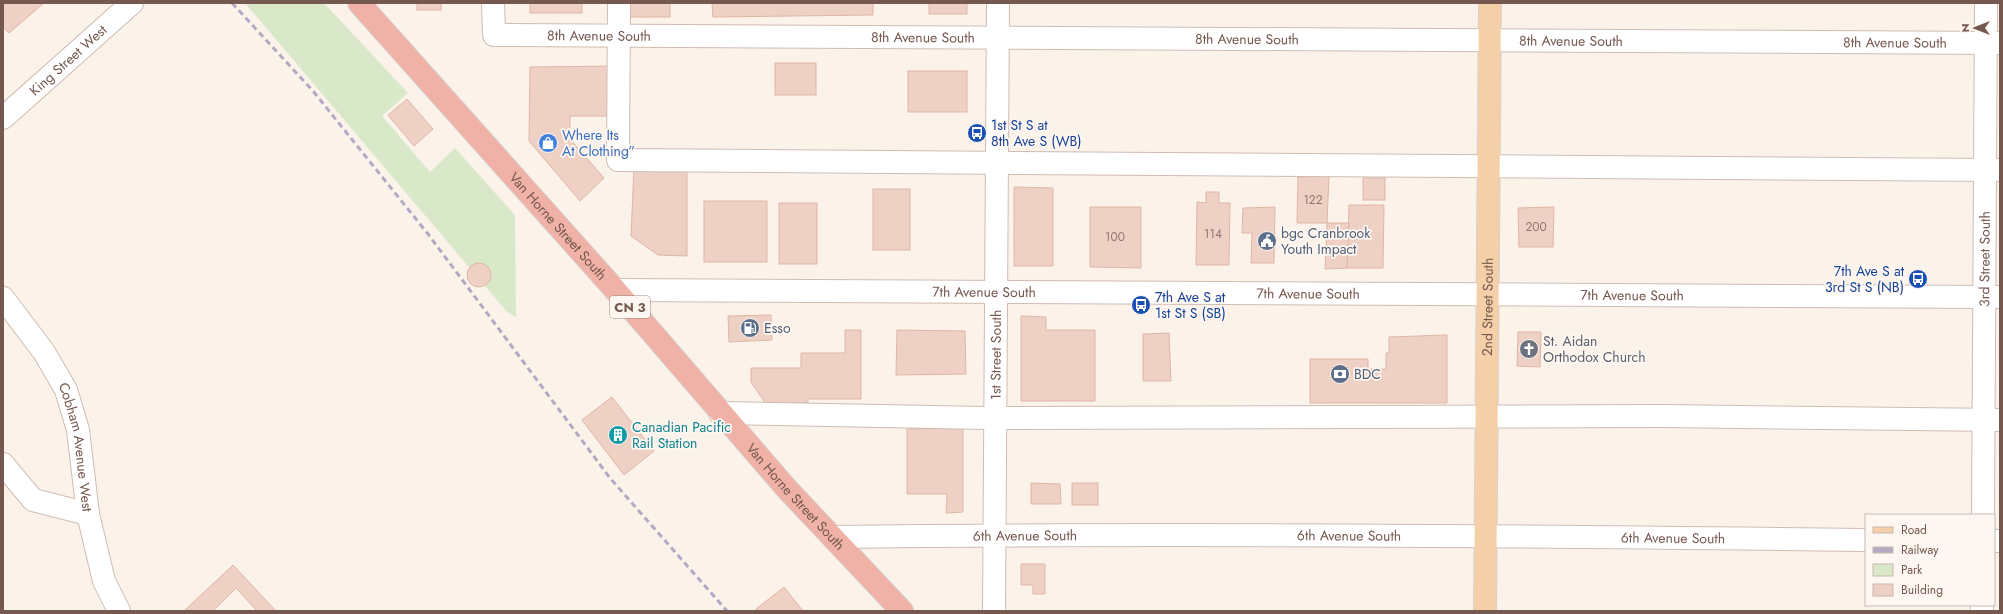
<svg xmlns="http://www.w3.org/2000/svg" width="2003" height="614" font-family="Jost,sans-serif">
<style>
.green{fill:#d9e8c9}
.building{fill:#efd0c4;stroke:#e0b5a5}
.lines{fill:none;stroke-linecap:round;stroke-linejoin:round}
.minor-casing{stroke:#cfbcb3;stroke-width:24}
.major-casing{stroke:#d8d0ce;stroke-width:24}
.highway-casing{stroke:#d8d0ce;stroke-width:24}
.minor{stroke:#fff;stroke-width:22}
.major{stroke:#f4cfa8;stroke-width:22}
.highway{stroke:#f0b1a6;stroke-width:22}
.rail{stroke:#b5a8c5;stroke-width:3;stroke-dasharray:6 4;stroke-linecap:butt}
.labels{text-anchor:middle;stroke-width:3.5;stroke-linejoin:round;paint-order:stroke}
.number-label{font-size:12px;fill:#94766c}
.shield{fill:#fef7f1;stroke:#9e8880;stroke-width:1}
.shield-label{font-size:13px;font-weight:bold;fill:#75584f}
.street-label{font-size:14px;fill:#75584f;stroke:#fef7f1}
.transit-label{font-size:14px;fill:#164399;stroke:#fef7f1;text-anchor:start}
.shop-label{font-size:14px;fill:#366cbe;stroke:#fef7f1;text-anchor:start}
.service-label{font-size:14px;fill:#4e5e75;stroke:#fef7f1;text-anchor:start}
.worship-label{font-size:14px;fill:#5b616d;stroke:#fef7f1;text-anchor:start}
.culture-label{font-size:14px;fill:#0d838f;stroke:#fef7f1;text-anchor:start}
</style>
<rect width="100%" height="100%" fill="#fbf3ea"/>
<polygon class="green" points="245,3 324,3 408,93 382,116 430,172 455,148 515,215 516,317 507,312"/>
<g class="building">
<polygon points="3,3 44,3 9,33 3,27"/>
<rect x="417" y="3" width="24" height="7"/>
<rect x="530" y="3" width="52" height="10"/>
<rect x="629" y="3" width="41" height="14"/>
<polygon points="712,3 873,3 873,15 713,17"/>
<rect x="929" y="3" width="38" height="11"/>
<rect x="775" y="63" width="41" height="32"/>
<polygon points="618,66 616,116 570,116 570,139 604,178 580,201 529,141 530,67"/>
<rect x="908" y="71" width="59" height="41"/>
<polygon points="407,99 433,129 414,146 388,115"/>
<polygon points="687,165 687,256 658,255 631,236 634,167"/>
<polygon points="1329,176 1327,223 1297,223 1298,177"/>
<rect x="1363" y="178" width="22" height="22"/>
<polygon points="1014,187 1053,188 1053,266 1014,266"/>
<rect x="873" y="189" width="37" height="61"/>
<polygon points="1206,192 1219,192 1219,203 1230,203 1229,265 1196,265 1197,202 1206,203"/>
<rect x="704" y="201" width="63" height="61"/>
<rect x="779" y="203" width="38" height="61"/>
<polygon points="1349,205 1384,205 1383,268 1347,268"/>
<polygon points="1090,207 1141,207 1141,268 1090,267"/>
<polygon points="1275,207 1274,263 1251,263 1252,233 1242,233 1243,208"/>
<polygon points="1554,207 1553,247 1519,247 1518,208"/>
<polygon points="1327,223 1349,223 1347,268 1325,269"/>
<circle cx="479" cy="275" r="12"/>
<polygon points="771,315 772,340 729,342 728,316"/>
<polygon points="1021,316 1046,317 1046,330 1095,330 1095,401 1021,401"/>
<polygon points="845,330 861,330 861,399 808,399 808,403 766,404 751,382 751,368 801,368 801,353 845,353"/>
<polygon points="897,330 965,331 966,374 896,375"/>
<polygon points="1518,332 1541,332 1540,367 1517,366"/>
<polygon points="1169,333 1171,381 1143,381 1143,334"/>
<polygon points="1447,335 1447,403 1310,403 1310,359 1368,359 1368,369 1386,369 1386,353 1389,353 1389,337"/>
<polygon points="612,397 654,451 624,475 582,420"/>
<polygon points="963,428 963,512 946,513 947,494 907,494 907,429"/>
<polygon points="1031,483 1060,484 1061,504 1031,504"/>
<rect x="1072" y="483" width="26" height="22"/>
<polygon points="1021,564 1045,564 1045,594 1033,594 1033,585 1021,585"/>
<polygon points="233,565 276,611 257,611 236,588 213,611 184,611"/>
<polygon points="784,587 803,611 758,611 756,609"/>
</g>
<g class="lines">
<defs>
<g id="minor">
<path id="s1" d="M493,3L494,35L2000,43"/>
<polyline points="619,3 618,160 2000,170"/>
<path id="s2" d="M3,118L132,3"/>
<path id="s3" d="M615,290L2000,297"/>
<path id="s4" d="M3,298L44,352L66,390L78,430L88,514L104,581L119,611"/>
<polyline points="720,413 986,418 1661,416 2000,420"/>
<polyline points="3,464 33,500 88,514"/>
<path id="s5" d="M1983,515L1986,3"/>
<path id="s6" d="M833,537C1177,533 1522,536 1866,540"/>
<polyline points="1994,541 2000,541"/>
<path id="s7" d="M994,611L998,3"/>
<polyline points="1982,611 1982,605"/>
</g>
<g id="major">
<path id="s8" d="M1485,611L1490,3"/>
</g>
<g id="highway">
<path id="s9" d="M359,3L617,292L787,489L902,611"/>
</g>
</defs>
<use href="#minor" class="minor-casing"/>
<use href="#major" class="major-casing"/>
<use href="#highway" class="highway-casing"/>
<use href="#minor" class="minor"/>
<use href="#major" class="major"/>
<use href="#highway" class="highway"/>
<polyline class="rail" points="232,3 313,91 428,234 610,478 727,611"/>
</g>
<defs>
<symbol id="bus-disc" viewBox="-11 -11 22 22"><circle r="9.5" fill="#1a4fb4" stroke="#fef7f1"/><path d="M-5-6H5V4H4V6H2V4H-2V6H-4V4H-5ZM-3.5-4V0h7V-4ZM-3.5 1.2v1.5H-2V1.2ZM2 1.2v1.5H3.5V1.2Z" fill="#fff"/></symbol>
<symbol id="shop-disc" viewBox="-11 -11 22 22"><circle r="9.5" fill="#3f7fe0" stroke="#fef7f1"/><path d="M-5-2.5h2.3a2.7 3.5 0 0 1 5.4 0H5L5.5 6h-11ZM-1.5-2.5h3a1.5 2.3 0 0 0-3 0Z" fill="#fff"/></symbol>
<symbol id="civic-disc" viewBox="-11 -11 22 22"><circle r="9.5" fill="#5c6f8a" stroke="#fef7f1"/><path d="M-.6-6.5H3V-4.5H.6V-3L4-1V1h2V6H-6V1h2V-1L-.6-3ZM-1.2 2.5V6h2.4V2.5Z" fill="#fff"/></symbol>
<symbol id="fuel-disc" viewBox="-11 -11 22 22"><circle r="9.5" fill="#5c6f8a" stroke="#fef7f1"/><path d="M-5.5-6h7V0h2V4h1.3V-2.5L3-4.5l.8-.8L6-3V5H2.5V1h-1V6h-7ZM-4.2-4.7v3.2H.2V-4.7Z" fill="#fff"/></symbol>
<symbol id="church-disc" viewBox="-11 -11 22 22"><circle r="9.5" fill="#6b7280" stroke="#fef7f1"/><path d="M-1.2-6h2.4v3.5h3.3v2.4h-3.3V6h-2.4V-.1h-3.3v-2.4h3.3Z" fill="#fff"/></symbol>
<symbol id="bank-disc" viewBox="-11 -11 22 22"><circle r="9.5" fill="#5c6f8a" stroke="#fef7f1"/><path d="M-6-4H6V4H-6ZM0-2.3a2.3 2.3 0 1 0 0 4.6a2.3 2.3 0 1 0 0-4.6Z" fill="#fff"/></symbol>
<symbol id="building-disc" viewBox="-11 -11 22 22"><circle r="9.5" fill="#0f9aa8" stroke="#fef7f1"/><path d="M-4-6H4V6H1V3H-1V6H-4ZM-2.5-4.3h1.7v1.8h-1.7ZM.8-4.3h1.7v1.8H.8ZM-2.5-1h1.7V.8h-1.7ZM.8-1h1.7V.8H.8Z" fill="#fff"/></symbol>
</defs>
<g fill-rule="evenodd">
<use href="#bus-disc" x="966" y="122" width="22" height="22"/>
<use href="#shop-disc" x="537" y="132" width="22" height="22"/>
<use href="#civic-disc" x="1256" y="230" width="22" height="22"/>
<use href="#bus-disc" x="1907" y="268" width="22" height="22"/>
<use href="#bus-disc" x="1130" y="294" width="22" height="22"/>
<use href="#fuel-disc" x="739" y="317" width="22" height="22"/>
<use href="#church-disc" x="1518" y="338" width="22" height="22"/>
<use href="#bank-disc" x="1329" y="363" width="22" height="22"/>
<use href="#building-disc" x="607" y="424" width="22" height="22"/>
</g>
<g class="labels">
<g class="number-label">
<text x="1313" y="204">122</text>
<text x="1536" y="231">200</text>
<text x="1213" y="238">114</text>
<text x="1115" y="241">100</text>
</g>
<rect class="shield" x="610" y="296" width="40" height="22" rx="3"/>
<g class="shield-label">
<text x="630" y="312">CN 3</text>
</g>
<g class="street-label">
<text dy="5" stroke="none"><textPath href="#s1" startOffset="137">8th Avenue South</textPath></text>
<text dy="5" stroke="none"><textPath href="#s1" startOffset="461">8th Avenue South</textPath></text>
<text dy="5" stroke="none"><textPath href="#s1" startOffset="785">8th Avenue South</textPath></text>
<text dy="5" stroke="none"><textPath href="#s1" startOffset="1109">8th Avenue South</textPath></text>
<text dy="5" stroke="none"><textPath href="#s1" startOffset="1433">8th Avenue South</textPath></text>
<text dy="5" stroke="none"><textPath href="#s2" startOffset="87">King Street West</textPath></text>
<text dy="5" stroke="none"><textPath href="#s9" startOffset="299">Van Horne Street South</textPath></text>
<text dy="5" stroke="none"><textPath href="#s5" startOffset="256">3rd Street South</textPath></text>
<text dy="5" stroke="none"><textPath href="#s3" startOffset="369">7th Avenue South</textPath></text>
<text dy="5" stroke="none"><textPath href="#s3" startOffset="693">7th Avenue South</textPath></text>
<text dy="5" stroke="none"><textPath href="#s3" startOffset="1017">7th Avenue South</textPath></text>
<text dy="5" stroke="none"><textPath href="#s8" startOffset="304">2nd Street South</textPath></text>
<text dy="5" stroke="none"><textPath href="#s7" startOffset="256">1st Street South</textPath></text>
<text dy="5" stroke="none"><textPath href="#s4" startOffset="170">Cobham Avenue West</textPath></text>
<text dy="5" stroke="none"><textPath href="#s9" startOffset="659">Van Horne Street South</textPath></text>
<text dy="5" stroke="none"><textPath href="#s6" startOffset="192">6th Avenue South</textPath></text>
<text dy="5" stroke="none"><textPath href="#s6" startOffset="516">6th Avenue South</textPath></text>
<text dy="5" stroke="none"><textPath href="#s6" startOffset="840">6th Avenue South</textPath></text>
</g>
<g class="transit-label">
<text x="991" y="130">1st St S at<tspan x="991" dy="16">8th Ave S (WB)</tspan></text>
<text x="1904" y="276" text-anchor="end">7th Ave S at<tspan x="1904" dy="16">3rd St S (NB)</tspan></text>
<text x="1155" y="302">7th Ave S at<tspan x="1155" dy="16">1st St S (SB)</tspan></text>
</g>
<g class="shop-label">
<text x="562" y="140">Where Its<tspan x="562" dy="16">At Clothing”</tspan></text>
</g>
<g class="service-label">
<text x="1281" y="238">bgc Cranbrook<tspan x="1281" dy="16">Youth Impact</tspan></text>
<text x="764" y="333">Esso</text>
<text x="1354" y="379">BDC</text>
</g>
<g class="worship-label">
<text x="1543" y="346">St. Aidan<tspan x="1543" dy="16">Orthodox Church</tspan></text>
</g>
<g class="culture-label">
<text x="632" y="432">Canadian Pacific<tspan x="632" dy="16">Rail Station</tspan></text>
</g>
</g>
<rect width="2003" height="614" fill="none" stroke="#75584f" stroke-width="8"/>
<rect x="1865" y="514" width="130" height="92" fill="#fef7f1" stroke="#c7b7b0"/>
<rect x="1873" y="527" width="20" height="6" fill="#f4cfa8" stroke="#c7b7b0"/>
<text x="1901" y="534" font-size="12" fill="#75584f">Road</text>
<rect x="1873" y="547" width="20" height="6" fill="#b5a8c5" stroke="#c7b7b0"/>
<text x="1901" y="554" font-size="12" fill="#75584f">Railway</text>
<rect x="1873" y="564" width="20" height="12" fill="#d9e8c9" stroke="#c7b7b0"/>
<text x="1901" y="574" font-size="12" fill="#75584f">Park</text>
<rect x="1873" y="584" width="20" height="12" fill="#efd0c4" stroke="#c7b7b0"/>
<text x="1901" y="594" font-size="12" fill="#75584f">Building</text>
<g transform="translate(1975 28) rotate(270)" stroke="#fef7f1" stroke-width="3" paint-order="stroke">
<path d="M0-3L7 15L0 10L-7 15Z" fill="#75584f"/>
<text y="-6" font-size="11" font-weight="bold" text-anchor="middle" fill="#75584f">N</text>
</g>
</svg>
